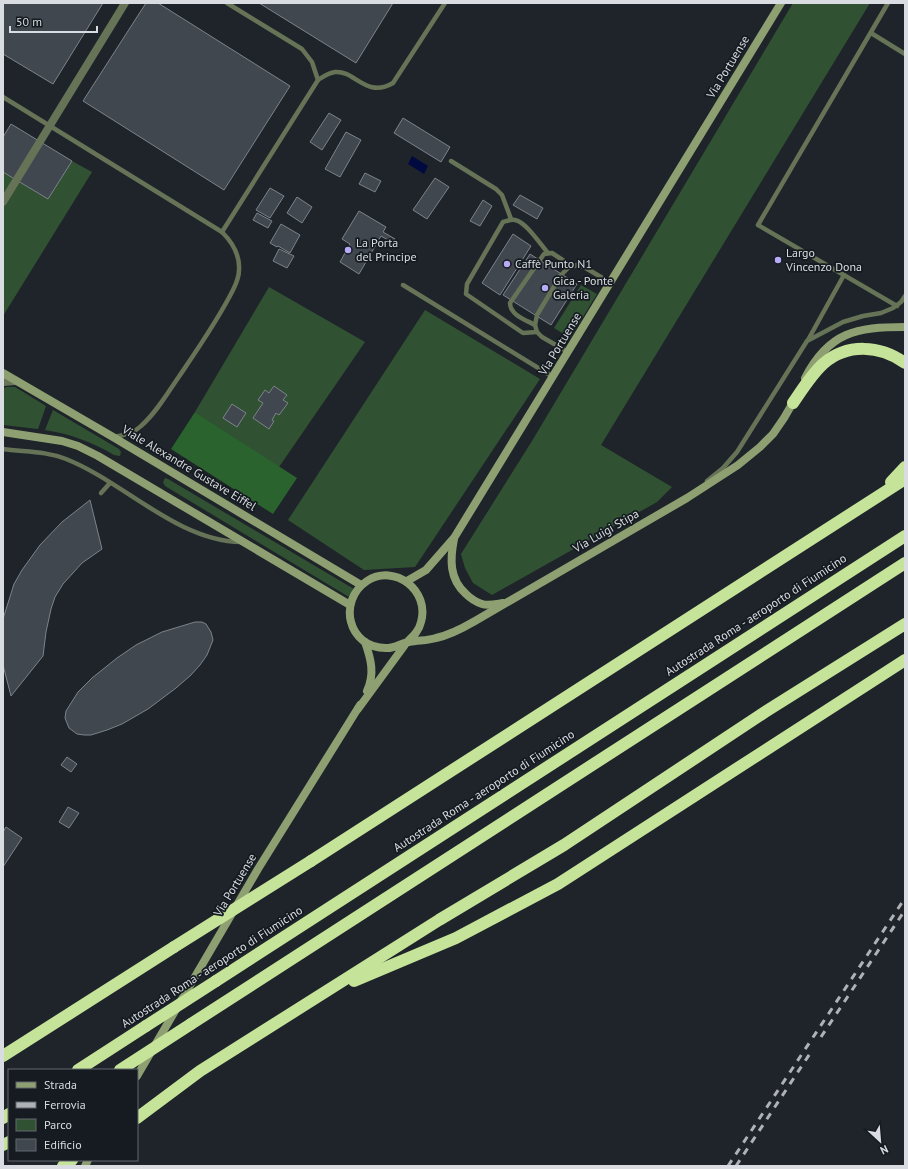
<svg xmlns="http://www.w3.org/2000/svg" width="908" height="1169" font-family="'PT Sans',sans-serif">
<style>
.green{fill:#315232}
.forest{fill:#2b632f}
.water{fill:#000a40}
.building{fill:#41474e;stroke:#7c838b}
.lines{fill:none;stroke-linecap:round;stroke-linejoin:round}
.lane{stroke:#677356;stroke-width:4.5}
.street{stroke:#677356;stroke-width:8}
.secondary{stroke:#8ea071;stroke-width:8}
.highway{stroke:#c6e499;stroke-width:12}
.rail{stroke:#aeb2b7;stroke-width:3;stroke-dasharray:7 7;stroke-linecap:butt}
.street-bridge{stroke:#677356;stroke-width:8}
.highway-bridge{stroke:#c6e499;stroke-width:12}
.poi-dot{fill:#b7abf8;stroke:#151b21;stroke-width:1.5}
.labels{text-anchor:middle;stroke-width:3.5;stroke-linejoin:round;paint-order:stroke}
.street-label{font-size:12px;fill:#d9dde1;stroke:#151b21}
.poi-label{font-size:12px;fill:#d9dde1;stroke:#151b21;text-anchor:start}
</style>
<rect width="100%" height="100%" fill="#1e242a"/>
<g class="green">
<polygon points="793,3 870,3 601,445 672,487 657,502 492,595 473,583 465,568 461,554 532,441"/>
<polygon points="72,161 92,172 3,316 3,172 48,199"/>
<polygon points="581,285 597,294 570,338 554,328"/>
<polygon points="269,287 365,342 279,467 195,412"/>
<polygon points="425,310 540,379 415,567 364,570 288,520"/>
<polygon points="7,387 15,387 46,406 38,429 3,425 3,388"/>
<path d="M53,410L119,449L121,452L120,456L114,455C92,442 71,434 45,430Z"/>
<polygon points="165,478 168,479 354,589 349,597 165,486 163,482"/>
</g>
<polygon class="forest" points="195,412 297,478 273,514 171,449"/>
<polygon class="water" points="412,156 428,166 424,174 408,164"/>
<g class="building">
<polygon points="3,3 103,3 53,84 3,54"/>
<polygon points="146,3 158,3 290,86 224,190 83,101"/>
<polygon points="259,3 393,3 356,63"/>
<polygon points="329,113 341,120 322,150 310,142"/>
<polygon points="403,118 450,147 441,162 394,133"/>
<polygon points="11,124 72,161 48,199 3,172 3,137"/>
<polygon points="346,132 361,140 340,177 325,169"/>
<polygon points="365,173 381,181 375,192 359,184"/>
<polygon points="435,178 449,187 427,219 413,210"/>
<polygon points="270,188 284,196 270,218 256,210"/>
<polygon points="520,195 543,208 537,219 513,205"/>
<polygon points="297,197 312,207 302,223 287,213"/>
<polygon points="483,200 492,206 480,226 470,221"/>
<polygon points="359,211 386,227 383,232 395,239 393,243 381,236 359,274 340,262 350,244 342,239"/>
<polygon points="257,213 272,221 268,228 253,220"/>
<polygon points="281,224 300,235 290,253 278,246 277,247 270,243"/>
<polygon points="513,234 531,246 500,295 482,283"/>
<polygon points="279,249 294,256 287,268 273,261"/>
<polygon points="530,254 577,284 551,325 503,295"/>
<polygon points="274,386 287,395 283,400 288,403 279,415 276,413 272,420 274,421 269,429 253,418 263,403 258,400 265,390 269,393"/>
<polygon points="232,404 246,413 237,427 223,418"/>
<polygon points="90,500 102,549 82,563 63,584 55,597 51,609 46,632 43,656 11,696 3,665 3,619 14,584 22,570 40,545 62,522"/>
<polygon points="195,622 202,622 206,624 211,632 213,640 207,655 200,665 191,675 176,688 148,709 122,724 107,730 91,735 84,735 77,734 69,728 65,718 66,711 78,692 92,678 117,658 136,645 162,632"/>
<polygon points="67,757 77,764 71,772 61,765"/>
<polygon points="68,807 79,813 69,828 59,822"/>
<polygon points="6,827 22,838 3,867 3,832"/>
</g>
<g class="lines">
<g class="lane">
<polyline points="227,3 302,49 312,62 318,80"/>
<polyline points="888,3 758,225 897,306"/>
<polyline points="871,33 905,54"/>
<path d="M3,97L222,232C232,242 240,255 239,270C239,277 236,284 233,290C218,320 197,350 178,378C167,394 156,413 141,426C133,434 124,435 113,437"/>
<polyline points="451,161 496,189 502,195 511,219"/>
<path d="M222,232L318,80C323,77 328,73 335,72C355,70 366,99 393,83L445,3"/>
<polyline points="403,285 553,377"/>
<path d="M535,325C526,320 510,315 510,303L544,254L552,253L572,266"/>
<path d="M537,332L523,333L466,294L467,284L503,222C507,221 511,219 515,220C526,222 540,244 548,253"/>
<polyline points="808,340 844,275"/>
<polyline points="568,352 542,337 537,332 535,325 537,315 561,275 568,268 577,265 584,267 611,283"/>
<path d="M3,449C25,452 46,451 66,459C124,482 177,541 241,542"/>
<polyline points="707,481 723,468 737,452 807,341 843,322 863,316 881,313 893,308 901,302 905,296"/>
<polyline points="101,493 110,483"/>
</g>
<polyline class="street" points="3,382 16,381"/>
<g class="secondary">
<polyline points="3,373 113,437 361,585"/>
<path d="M805,378C829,332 856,327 905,327"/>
<polyline points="3,432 62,441 78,446 98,456 350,605"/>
<path d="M454,539C450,559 449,579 466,594C470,598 476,602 482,604C488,606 496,604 503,603"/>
<polyline points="407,581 426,570 454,538 781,3"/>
<path d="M365,642C371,659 375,674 367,691"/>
<path d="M358,709L407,642C413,636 419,631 421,622C430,591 395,563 367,581C337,601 348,648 386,648C394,649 401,643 409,642C418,640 427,641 436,638C450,635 463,628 475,621L687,498L738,465L760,447L773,434L784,418L795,399"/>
<polyline points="137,1076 258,869 360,705"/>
<polyline points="85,1166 88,1160"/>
</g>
<g class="highway">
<path d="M793,403C802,390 811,375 823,364C847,343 880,345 905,363"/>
<polyline points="891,482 905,467"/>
<polyline points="311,861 905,479"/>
<polyline points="216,981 905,536"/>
<polyline points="354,981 456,938 558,884 905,660"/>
<polyline points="191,1024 905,563"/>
<polyline points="3,1056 174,947"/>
<polyline points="78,1070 146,1026"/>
<polyline points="3,1118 9,1114"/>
<polyline points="137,1118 200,1071 439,920 564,845 765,712 905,624"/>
<polyline points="3,1145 9,1142"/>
<polyline points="63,1166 72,1160"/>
</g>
<g class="rail">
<polyline points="821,1037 905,910"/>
<polyline points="728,1166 905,898"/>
<polyline points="736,1166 811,1052"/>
</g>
<polyline class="street-bridge" points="3,202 125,3"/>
<g class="highway-bridge">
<polyline points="174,947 311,861"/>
<polyline points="146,1026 216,981"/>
<polyline points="120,1070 191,1024"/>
</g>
</g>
<g class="poi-dot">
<circle cx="348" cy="250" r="4"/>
<circle cx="778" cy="260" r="4"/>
<circle cx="507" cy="264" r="4"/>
<circle cx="545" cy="288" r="4"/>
</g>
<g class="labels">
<g class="street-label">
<text transform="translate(728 67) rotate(-59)" y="4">Via Portuense</text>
<text transform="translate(560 344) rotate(-59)" y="4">Via Portuense</text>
<text transform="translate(189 468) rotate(31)" y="4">Viale Alexandre Gustave Eiffel</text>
<text transform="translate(606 531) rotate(-30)" y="4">Via Luigi Stipa</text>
<text transform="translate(756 615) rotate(-33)" y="4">Autostrada Roma - aeroporto di Fiumicino</text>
<text transform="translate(484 791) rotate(-33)" y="4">Autostrada Roma - aeroporto di Fiumicino</text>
<text transform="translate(235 885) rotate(-59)" y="4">Via Portuense</text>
<text transform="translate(212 967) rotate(-33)" y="4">Autostrada Roma - aeroporto di Fiumicino</text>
</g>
<g class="poi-label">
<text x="356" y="247">La Porta<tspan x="356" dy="14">del Principe</tspan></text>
<text x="786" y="257">Largo<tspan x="786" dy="14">Vincenzo Dona</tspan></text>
<text x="515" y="268">Caffè Punto N1</text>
<text x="553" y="285">Gica - Ponte<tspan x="553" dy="14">Galeria</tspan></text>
</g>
</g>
<rect width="908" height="1169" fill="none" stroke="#d9dde1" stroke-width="8"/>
<rect x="8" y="1069" width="130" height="92" fill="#151b21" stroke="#63696e"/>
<rect x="16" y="1082" width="20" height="6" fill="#8ea071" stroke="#63696e"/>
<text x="44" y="1089" font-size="12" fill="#d9dde1">Strada</text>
<rect x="16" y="1102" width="20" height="6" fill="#aeb2b7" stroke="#63696e"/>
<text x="44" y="1109" font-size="12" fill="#d9dde1">Ferrovia</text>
<rect x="16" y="1119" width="20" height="12" fill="#315232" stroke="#63696e"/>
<text x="44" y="1129" font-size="12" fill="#d9dde1">Parco</text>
<rect x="16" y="1139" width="20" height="12" fill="#41474e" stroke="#63696e"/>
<text x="44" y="1149" font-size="12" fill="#d9dde1">Edificio</text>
<g transform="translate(880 1141) rotate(154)" stroke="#151b21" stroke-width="3" paint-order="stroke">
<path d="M0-3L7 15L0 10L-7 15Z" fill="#d9dde1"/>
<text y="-6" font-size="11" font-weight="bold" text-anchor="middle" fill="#d9dde1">N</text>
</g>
<path d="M10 26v6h87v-6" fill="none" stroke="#d9dde1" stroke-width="2"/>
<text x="16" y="26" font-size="12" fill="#d9dde1" stroke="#151b21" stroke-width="3" paint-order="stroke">50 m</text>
</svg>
